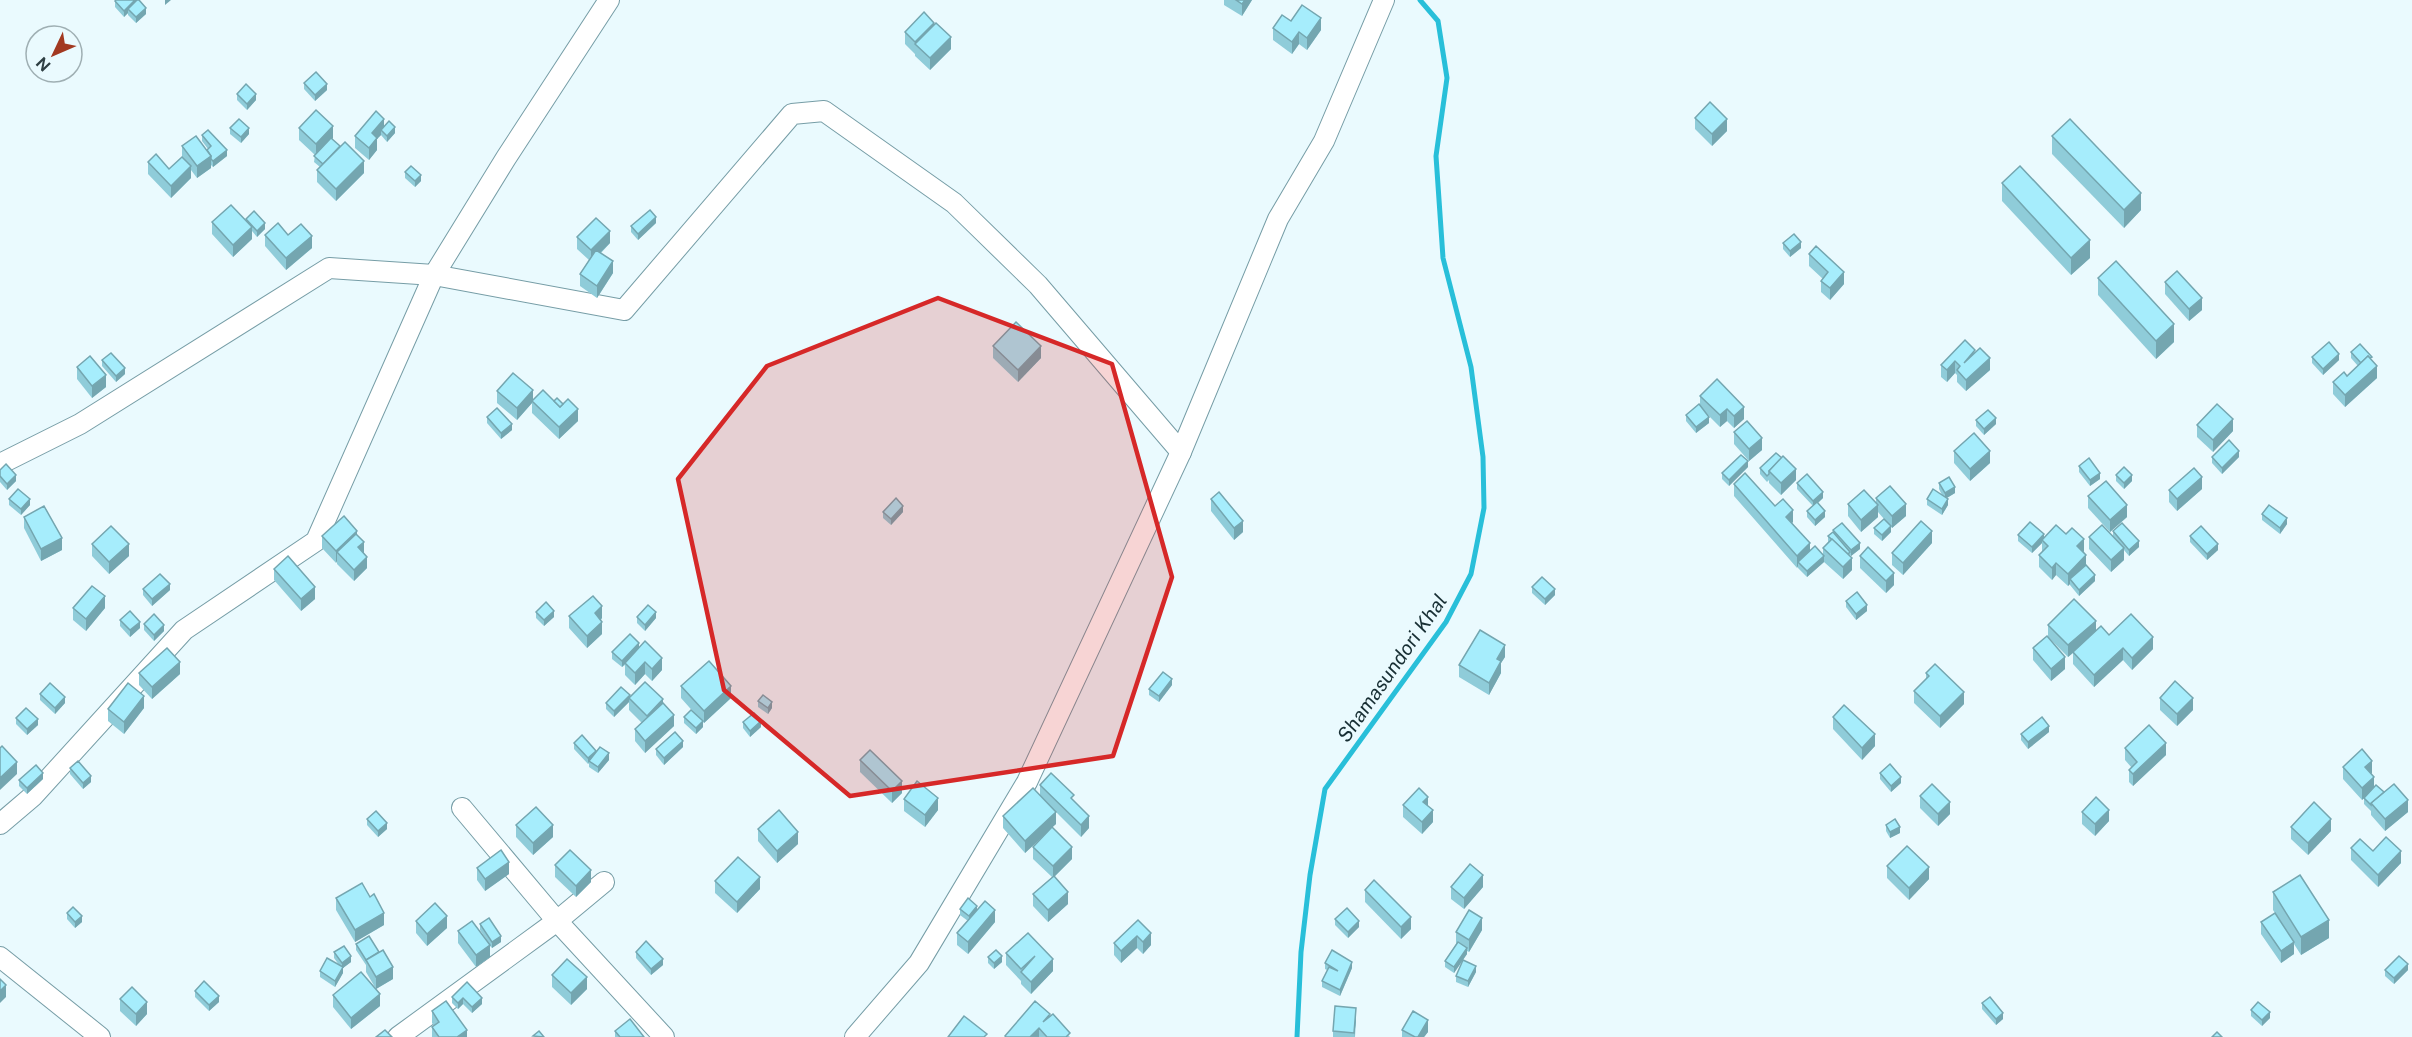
<svg xmlns="http://www.w3.org/2000/svg" width="2412" height="1037" font-family="'Public Sans',sans-serif">
<style>
.lines{fill:none;stroke-linecap:round;stroke-linejoin:round}
.stream{stroke:#28bfd9;stroke-width:5}
.minor-casing{stroke:#769da6;stroke-width:22}
.minor{stroke:#fff;stroke-width:20}
.wall{fill:#8fccd9}
.shaded-wall{fill:#74a6b0}
.building{fill:#a6edfc;stroke:#74a6b0;stroke-width:1.5}
.marked{fill:#d62828;fill-opacity:0.2;stroke:#d62828;stroke-width:4.5;stroke-linejoin:round}
.labels{text-anchor:middle;stroke-width:4.5;stroke-linejoin:round;paint-order:stroke}
.water-label{font-size:20px;font-style:italic;fill:#182f34;stroke:#eafafe}
</style>
<rect width="100%" height="100%" fill="#eafafe"/>
<g class="lines">
<polyline class="stream" points="1297,1037 1301,952 1310,875 1325,789 1446,622 1471,574 1484,508 1483,457 1471,367 1443,258 1436,156 1447,78 1438,21 1420,0"/>
<defs>
<g id="minor">
<polyline points="0,464 80,424 329,268 434,275 506,158 609,0"/>
<polyline points="462,808 557,921 664,1037"/>
<polyline points="0,824 33,796 184,630 316,541 434,275 624,310 792,114 824,111 954,203 1038,285 1181,452"/>
<polyline points="0,957 100,1037"/>
<polyline points="398,1037 557,921 604,882"/>
<polyline points="855,1037 919,963 1027,782 1181,452 1278,219 1324,141 1384,0"/>
</g>
</defs>
<use href="#minor" class="minor-casing"/>
<use href="#minor" class="minor"/>
</g>
<g class="wall">
<polygon points="1224,0 1252,0 1242,16 1224,5"/>
<polygon points="115,1 146,14 136,23 128,15 128,13 124,17 115,7"/>
<polygon points="1291,21 1321,30 1307,50 1299,44 1292,54 1273,40 1273,28"/>
<polygon points="934,25 951,49 930,70 915,56 915,54 905,44 905,32"/>
<polygon points="304,83 327,90 315,101 304,89"/>
<polygon points="237,94 256,100 247,110 237,100"/>
<polygon points="1695,118 1727,131 1712,146 1695,129"/>
<polygon points="384,126 395,133 387,142 381,135 377,139 377,150 369,160 355,148 355,136"/>
<polygon points="230,128 249,134 241,143 230,134"/>
<polygon points="299,128 333,138 332,139 340,148 364,173 336,201 317,182 317,170 320,167 314,162 315,155 299,140"/>
<polygon points="202,135 227,156 213,167 211,165 211,168 197,178 191,170 191,178 171,198 148,174 148,162 169,169 182,157 182,146 207,150 208,149 202,141"/>
<polygon points="2052,136 2141,210 2124,228 2052,154"/>
<polygon points="405,172 421,181 415,187 405,178"/>
<polygon points="2002,183 2090,258 2071,275 2002,201"/>
<polygon points="246,219 265,229 257,237 252,231 252,239 233,257 212,234 212,222 246,221"/>
<polygon points="656,223 638,240 631,232 631,226"/>
<polygon points="265,235 288,235 312,248 286,270 265,246"/>
<polygon points="577,237 610,243 601,253 613,273 597,298 580,286 580,274 589,260 577,249"/>
<polygon points="1783,243 1801,248 1790,257 1783,249"/>
<polygon points="1809,254 1844,284 1830,300 1821,292 1821,281 1823,279 1809,266"/>
<polygon points="2098,278 2174,342 2156,359 2098,295"/>
<polygon points="2165,282 2202,310 2189,321 2165,294"/>
<polygon points="993,346 1041,358 1018,382 993,358"/>
<polygon points="1975,352 1990,370 1966,391 1957,382 1957,375 1955,373 1947,382 1941,377 1941,365"/>
<polygon points="2351,352 2372,360 2377,378 2345,407 2333,394 2333,382 2347,376 2358,366 2351,358"/>
<polygon points="2312,357 2339,360 2323,375 2312,363"/>
<polygon points="102,360 125,374 116,382 102,366"/>
<polygon points="77,367 106,387 92,398 77,379"/>
<polygon points="1717,379 1744,419 1734,428 1727,421 1720,427 1708,415 1709,423 1696,433 1686,421 1686,415 1700,406 1700,396"/>
<polygon points="497,391 533,400 554,401 563,404 578,421 559,439 532,413 532,403 517,420 497,403"/>
<polygon points="487,417 512,430 501,439 487,423"/>
<polygon points="1976,420 1996,424 1984,435 1976,426"/>
<polygon points="2197,425 2233,431 2213,452 2197,437"/>
<polygon points="1734,432 1762,450 1749,461 1734,444"/>
<polygon points="1954,451 1990,463 1970,481 1954,463"/>
<polygon points="2212,457 2239,457 2222,474 2212,463"/>
<polygon points="1782,458 1796,480 1781,495 1769,483 1769,480 1767,482 1760,474 1760,468"/>
<polygon points="2079,466 2100,479 2090,486 2079,472"/>
<polygon points="1748,467 1729,486 1722,479 1722,473"/>
<polygon points="0,470 16,481 7,490 0,482"/>
<polygon points="2116,475 2132,481 2124,489 2116,481"/>
<polygon points="1797,483 1823,498 1818,503 1825,517 1815,526 1807,517 1807,511 1813,506 1797,489"/>
<polygon points="1939,483 1955,493 1947,498 1948,505 1942,515 1927,505 1927,499 1942,495 1939,489"/>
<polygon points="1734,484 1775,506 1793,522 1792,523 1810,551 1823,554 1823,548 1828,542 1828,536 1833,532 1833,530 1860,549 1851,556 1850,555 1852,570 1843,579 1824,562 1807,577 1798,568 1798,566 1797,568 1734,496"/>
<polygon points="2202,489 2177,511 2169,502 2169,490"/>
<polygon points="2088,496 2127,517 2110,532 2088,508"/>
<polygon points="1876,498 1906,516 1892,528 1891,527 1891,532 1882,541 1874,534 1874,528 1884,519 1878,512 1878,517 1861,532 1848,516 1848,504 1876,504"/>
<polygon points="9,499 30,505 21,515 9,505"/>
<polygon points="1211,499 1243,532 1234,540 1211,511"/>
<polygon points="883,512 903,512 891,525 883,518"/>
<polygon points="2262,514 2287,524 2280,534 2262,520"/>
<polygon points="24,517 62,550 41,561 24,528"/>
<polygon points="2113,531 2139,547 2129,556 2124,550 2124,560 2111,572 2089,549 2089,537 2113,536"/>
<polygon points="357,535 364,553 367,568 354,581 337,564 337,561 336,563 322,548 322,536"/>
<polygon points="2018,535 2044,538 2084,551 2086,565 2095,581 2079,596 2070,585 2070,584 2068,586 2056,575 2052,580 2039,567 2039,555 2042,552 2042,543 2032,553 2018,541"/>
<polygon points="2190,536 2218,550 2207,560 2190,542"/>
<polygon points="1932,543 1903,575 1892,565 1892,553"/>
<polygon points="92,544 129,556 109,574 92,556"/>
<polygon points="1860,556 1894,585 1886,593 1860,568"/>
<polygon points="274,569 315,599 301,611 274,580"/>
<polygon points="1532,587 1555,595 1545,605 1532,593"/>
<polygon points="143,589 170,590 152,606 143,595"/>
<polygon points="1846,601 1867,611 1856,620 1846,607"/>
<polygon points="73,608 105,608 86,631 73,620"/>
<polygon points="536,612 554,617 544,626 536,618"/>
<polygon points="569,616 602,618 601,620 602,634 587,648 569,628"/>
<polygon points="637,617 656,618 645,631 637,623"/>
<polygon points="120,620 140,628 130,637 120,626"/>
<polygon points="144,624 164,631 154,641 144,630"/>
<polygon points="2048,625 2096,630 2153,649 2132,670 2123,660 2094,687 2073,664 2073,653 2068,657 2048,637"/>
<polygon points="639,648 662,670 652,681 645,674 635,685 625,675 625,665 622,667 612,659 612,652"/>
<polygon points="2033,648 2065,669 2051,681 2033,660"/>
<polygon points="1505,657 1501,663 1501,673 1489,695 1459,677 1459,665"/>
<polygon points="139,673 180,674 152,699 139,685"/>
<polygon points="1926,673 1964,704 1940,728 1914,703 1914,691 1926,679"/>
<polygon points="1172,685 1159,702 1149,695 1149,689"/>
<polygon points="681,686 731,698 704,723 703,722 703,727 696,734 684,723 684,717 697,716 681,698"/>
<polygon points="40,694 65,703 55,714 40,700"/>
<polygon points="630,698 663,703 674,726 645,753 635,741 635,729 642,723 629,710 629,702 614,717 606,709 606,703"/>
<polygon points="2160,698 2193,710 2177,726 2160,710"/>
<polygon points="758,701 772,708 768,714 758,707"/>
<polygon points="144,708 124,734 108,721 108,709"/>
<polygon points="1833,717 1875,746 1862,760 1833,729"/>
<polygon points="16,718 38,725 27,735 16,724"/>
<polygon points="743,722 761,727 750,737 743,728"/>
<polygon points="2049,732 2028,749 2021,740 2021,734"/>
<polygon points="574,743 596,751 609,760 598,773 589,767 589,763 588,764 574,749"/>
<polygon points="683,747 664,765 656,755 656,749"/>
<polygon points="2125,748 2166,755 2133,786 2129,782 2129,770 2132,768 2125,760"/>
<polygon points="860,760 902,793 892,803 860,772"/>
<polygon points="2343,767 2372,773 2371,774 2374,787 2384,792 2408,812 2385,831 2371,815 2371,811 2364,804 2364,798 2362,800 2343,779"/>
<polygon points="70,768 91,782 83,789 70,774"/>
<polygon points="1880,773 1901,783 1891,792 1880,779"/>
<polygon points="43,779 27,794 19,786 19,780"/>
<polygon points="1040,785 1074,801 1089,828 1081,837 1054,810 1056,824 1052,827 1072,859 1054,877 1068,904 1048,922 1033,906 1033,894 1052,877 1033,859 1033,847 1050,830 1025,853 1003,828 1003,816 1040,795"/>
<polygon points="1920,796 1950,814 1938,826 1920,808"/>
<polygon points="904,799 938,810 925,827 904,811"/>
<polygon points="1403,805 1433,822 1422,834 1403,817"/>
<polygon points="2082,812 2109,821 2095,836 2082,824"/>
<polygon points="367,819 387,829 378,837 367,825"/>
<polygon points="516,825 553,837 533,855 516,837"/>
<polygon points="1886,825 1900,833 1890,838 1886,831"/>
<polygon points="2291,827 2331,831 2308,855 2291,839"/>
<polygon points="758,829 798,844 777,863 758,841"/>
<polygon points="2351,848 2373,851 2401,863 2378,887 2351,860"/>
<polygon points="555,865 591,882 576,897 555,877"/>
<polygon points="1887,866 1929,879 1909,900 1887,878"/>
<polygon points="477,868 509,874 485,891 477,880"/>
<polygon points="715,881 760,889 737,913 715,893"/>
<polygon points="1451,887 1483,887 1464,909 1451,899"/>
<polygon points="1365,890 1411,929 1401,939 1365,902"/>
<polygon points="2273,892 2329,938 2301,955 2294,944 2294,954 2281,963 2261,934 2261,922 2275,913 2273,910"/>
<polygon points="370,897 384,925 355,942 336,910 336,898"/>
<polygon points="960,909 977,910 995,922 968,954 957,945 957,933 968,921 960,915"/>
<polygon points="67,913 82,922 75,928 67,919"/>
<polygon points="1335,919 1359,927 1348,938 1335,925"/>
<polygon points="1138,920 1151,945 1143,954 1137,948 1121,963 1114,955 1114,943"/>
<polygon points="416,921 447,928 427,946 416,933"/>
<polygon points="480,924 501,942 492,948 490,946 490,957 476,967 458,943 458,931 486,939 480,930"/>
<polygon points="1482,930 1469,952 1467,951 1467,954 1454,973 1445,967 1445,961 1456,944 1456,932"/>
<polygon points="356,944 393,979 376,989 366,972 366,965 356,950"/>
<polygon points="334,952 351,962 343,968 343,973 335,987 320,977 320,971 339,965 334,958"/>
<polygon points="636,952 663,965 651,975 636,958"/>
<polygon points="1006,953 1053,971 1031,994 1021,984 1021,981 1006,965"/>
<polygon points="988,957 1002,962 994,969 988,963"/>
<polygon points="1325,963 1352,968 1340,996 1322,987 1322,981 1327,970 1325,969"/>
<polygon points="2385,970 2408,970 2394,984 2385,976"/>
<polygon points="1476,972 1468,987 1456,982 1456,976"/>
<polygon points="552,975 587,989 571,1005 552,987"/>
<polygon points="467,982 482,1004 472,1013 463,1004 458,1009 452,1003 452,997"/>
<polygon points="195,991 219,1002 209,1011 195,997"/>
<polygon points="333,995 380,1006 351,1029 333,1007"/>
<polygon points="120,999 147,1014 136,1026 120,1011"/>
<polygon points="1982,1003 2003,1019 1996,1025 1982,1009"/>
<polygon points="2251,1010 2270,1018 2262,1026 2251,1016"/>
<polygon points="432,1011 467,1037 432,1037 432,1027 434,1026 432,1023"/>
<polygon points="1050,1017 1070,1037 1005,1037 1005,1036"/>
<polygon points="1356,1020 1355,1037 1333,1037 1333,1031"/>
<polygon points="1402,1030 1428,1032 1424,1037 1402,1037"/>
<polygon points="615,1031 644,1037 615,1037"/>
</g>
<g class="shaded-wall">
<polygon points="135,0 139,0 128,9 128,13 124,17 124,11"/>
<polygon points="165,0 171,0 165,5"/>
<polygon points="1245,0 1252,0 1242,16 1242,4"/>
<polygon points="146,8 146,14 136,23 136,17"/>
<polygon points="1321,18 1321,30 1307,50 1307,38"/>
<polygon points="934,23 934,35 915,44 915,54 915,42"/>
<polygon points="1299,32 1299,44 1292,54 1292,42"/>
<polygon points="951,37 951,49 930,70 930,58"/>
<polygon points="327,84 327,90 315,101 315,95"/>
<polygon points="256,94 256,100 247,110 247,104"/>
<polygon points="384,119 384,131 381,130 381,135 377,139 377,150 369,160 369,148 372,133"/>
<polygon points="1727,119 1727,131 1712,146 1712,134"/>
<polygon points="333,126 333,138 316,156 316,144"/>
<polygon points="395,127 395,133 387,142 387,136"/>
<polygon points="249,128 249,134 241,143 241,137"/>
<polygon points="227,150 227,156 213,167 213,161"/>
<polygon points="211,156 211,168 197,178 197,166"/>
<polygon points="364,161 364,173 336,201 336,189"/>
<polygon points="191,166 191,178 171,198 171,186"/>
<polygon points="421,175 421,181 415,187 415,181"/>
<polygon points="2141,193 2141,210 2124,228 2124,210"/>
<polygon points="656,217 656,223 638,240 638,234"/>
<polygon points="265,223 265,229 257,237 257,231"/>
<polygon points="252,227 252,239 233,257 233,245"/>
<polygon points="610,231 610,243 591,262 591,250"/>
<polygon points="312,236 312,248 286,270 286,258"/>
<polygon points="2090,240 2090,258 2071,275 2071,258"/>
<polygon points="1801,242 1801,248 1790,257 1790,251"/>
<polygon points="613,261 613,273 597,298 597,286"/>
<polygon points="1844,272 1844,284 1830,300 1830,288"/>
<polygon points="2202,298 2202,310 2189,321 2189,309"/>
<polygon points="2174,324 2174,342 2156,359 2156,341"/>
<polygon points="1041,346 1041,358 1018,382 1018,370"/>
<polygon points="2339,354 2339,360 2323,375 2323,369"/>
<polygon points="1990,358 1990,370 1966,391 1966,380"/>
<polygon points="1955,361 1955,373 1947,382 1947,370"/>
<polygon points="2377,366 2377,378 2345,407 2345,395"/>
<polygon points="125,368 125,374 116,382 116,376"/>
<polygon points="106,375 106,387 92,398 92,386"/>
<polygon points="533,390 533,401 532,401 532,403 517,420 517,408"/>
<polygon points="1744,407 1744,419 1734,428 1734,416"/>
<polygon points="578,409 578,421 559,439 559,427"/>
<polygon points="1727,409 1727,421 1720,427 1720,415"/>
<polygon points="1709,417 1709,423 1696,433 1696,427"/>
<polygon points="1996,418 1996,424 1984,435 1984,429"/>
<polygon points="2233,419 2233,431 2213,452 2213,440"/>
<polygon points="512,424 512,430 501,439 501,433"/>
<polygon points="1762,438 1762,450 1749,461 1749,449"/>
<polygon points="1990,451 1990,463 1970,481 1970,469"/>
<polygon points="2239,451 2239,457 2222,474 2222,468"/>
<polygon points="1748,461 1748,467 1729,486 1729,480"/>
<polygon points="1796,469 1796,480 1781,495 1781,483"/>
<polygon points="2100,473 2100,479 2090,486 2090,480"/>
<polygon points="16,475 16,481 7,490 7,484"/>
<polygon points="2132,475 2132,481 2124,489 2124,483"/>
<polygon points="2202,477 2202,489 2177,511 2177,499"/>
<polygon points="1955,487 1955,493 1945,499 1945,493"/>
<polygon points="1823,492 1823,498 1813,507 1813,501"/>
<polygon points="30,499 30,505 21,515 21,509"/>
<polygon points="1948,499 1948,505 1942,515 1942,509"/>
<polygon points="1906,504 1906,516 1892,528 1892,516"/>
<polygon points="1878,505 1878,517 1861,532 1861,520"/>
<polygon points="2127,505 2127,517 2110,532 2110,520"/>
<polygon points="903,506 903,512 891,525 891,519"/>
<polygon points="1793,510 1793,522 1786,529 1786,517"/>
<polygon points="1825,511 1825,517 1815,526 1815,520"/>
<polygon points="2287,518 2287,524 2280,534 2280,528"/>
<polygon points="1243,521 1243,532 1234,540 1234,528"/>
<polygon points="1891,526 1891,532 1882,541 1882,535"/>
<polygon points="357,531 357,543 337,552 337,561 336,563 336,551"/>
<polygon points="1932,531 1932,543 1903,575 1903,563"/>
<polygon points="2044,534 2044,540 2042,540 2042,543 2032,553 2032,547"/>
<polygon points="62,538 62,550 41,561 41,549"/>
<polygon points="2084,539 2084,551 2077,558 2077,546"/>
<polygon points="2139,541 2139,547 2129,556 2129,550"/>
<polygon points="364,542 364,554 358,547"/>
<polygon points="1810,543 1810,555 1798,562 1798,566 1797,568 1797,556"/>
<polygon points="1860,543 1860,549 1851,556 1851,550"/>
<polygon points="129,544 129,556 109,574 109,562"/>
<polygon points="2218,544 2218,550 2207,560 2207,554"/>
<polygon points="2124,548 2124,560 2111,572 2111,560"/>
<polygon points="2086,555 2086,567 2070,579 2070,584 2068,586 2068,574"/>
<polygon points="1824,556 1824,562 1807,577 1807,571"/>
<polygon points="367,557 367,568 354,581 354,570"/>
<polygon points="1852,558 1852,570 1843,579 1843,567"/>
<polygon points="2056,563 2056,575 2052,580 2052,568"/>
<polygon points="1894,573 1894,585 1886,593 1886,581"/>
<polygon points="2095,575 2095,581 2079,596 2079,590"/>
<polygon points="170,584 170,590 152,606 152,599"/>
<polygon points="315,587 315,599 301,611 301,599"/>
<polygon points="1555,589 1555,595 1545,605 1545,599"/>
<polygon points="105,596 105,608 86,631 86,619"/>
<polygon points="1867,605 1867,611 1856,620 1856,614"/>
<polygon points="602,606 602,618 595,625 595,613"/>
<polygon points="554,611 554,617 544,626 544,620"/>
<polygon points="656,612 656,618 645,631 645,625"/>
<polygon points="2096,621 2096,633 2068,657 2068,645"/>
<polygon points="140,622 140,628 130,637 130,630"/>
<polygon points="602,622 602,634 587,648 587,636"/>
<polygon points="164,625 164,631 154,641 154,635"/>
<polygon points="2153,637 2153,649 2132,670 2132,658"/>
<polygon points="639,643 639,649 622,667 622,661"/>
<polygon points="1505,645 1505,657 1501,663 1501,673 1489,695 1489,683 1497,659"/>
<polygon points="2123,648 2123,660 2094,687 2094,675"/>
<polygon points="2065,657 2065,669 2051,681 2051,669"/>
<polygon points="662,658 662,670 652,681 652,669"/>
<polygon points="180,662 180,674 152,699 152,687"/>
<polygon points="645,662 645,674 635,685 635,673"/>
<polygon points="1172,679 1172,685 1159,702 1159,696"/>
<polygon points="731,686 731,698 704,723 704,711"/>
<polygon points="1964,692 1964,704 1940,728 1940,716"/>
<polygon points="630,695 629,702 614,717 614,711"/>
<polygon points="144,696 144,708 124,734 124,722"/>
<polygon points="65,697 65,703 55,714 55,708"/>
<polygon points="2193,698 2193,710 2177,726 2177,714"/>
<polygon points="663,699 663,711 647,728 647,716"/>
<polygon points="772,702 772,708 768,714 768,708"/>
<polygon points="674,715 674,726 645,753 645,741"/>
<polygon points="38,719 38,725 27,735 27,729"/>
<polygon points="703,721 703,727 696,734 696,728"/>
<polygon points="761,721 761,727 750,737 750,731"/>
<polygon points="2049,726 2049,732 2028,749 2028,742"/>
<polygon points="1875,734 1875,746 1862,760 1862,748"/>
<polygon points="683,741 683,747 664,765 664,758"/>
<polygon points="2166,743 2166,755 2133,786 2133,774"/>
<polygon points="596,751 596,757 589,761 588,764 588,758"/>
<polygon points="609,753 609,760 598,773 598,767"/>
<polygon points="2372,761 2372,773 2365,779 2365,767"/>
<polygon points="17,762 17,774 0,790 0,778"/>
<polygon points="43,773 43,779 27,794 27,788"/>
<polygon points="91,776 91,782 83,789 83,783"/>
<polygon points="1901,777 1901,783 1891,792 1891,786"/>
<polygon points="2374,777 2374,789 2362,800 2362,788"/>
<polygon points="902,781 902,793 892,803 892,791"/>
<polygon points="1428,797 1428,809 1423,802"/>
<polygon points="938,798 938,810 925,827 925,815"/>
<polygon points="2408,800 2408,812 2385,831 2385,819"/>
<polygon points="1950,802 1950,814 1938,826 1938,814"/>
<polygon points="1433,810 1433,822 1422,834 1422,822"/>
<polygon points="2109,810 2109,821 2095,836 2095,824"/>
<polygon points="1056,812 1056,824 1025,853 1025,841"/>
<polygon points="1089,816 1089,828 1081,837 1081,825"/>
<polygon points="2331,819 2331,831 2308,855 2308,843"/>
<polygon points="387,823 387,829 378,837 378,831"/>
<polygon points="553,825 553,837 533,855 533,843"/>
<polygon points="1900,827 1900,833 1890,838 1890,832"/>
<polygon points="798,832 798,844 777,863 777,851"/>
<polygon points="1072,847 1072,859 1053,878 1053,866"/>
<polygon points="2401,851 2401,863 2378,887 2378,875"/>
<polygon points="509,862 509,874 485,891 485,879"/>
<polygon points="1929,867 1929,879 1909,900 1909,888"/>
<polygon points="591,870 591,882 576,897 576,886"/>
<polygon points="1483,875 1483,887 1464,909 1464,898"/>
<polygon points="760,877 760,889 737,913 737,902"/>
<polygon points="1068,892 1068,904 1048,922 1048,910"/>
<polygon points="977,906 977,912 969,922 969,916"/>
<polygon points="995,910 995,922 968,954 968,942"/>
<polygon points="384,913 384,925 355,942 355,930"/>
<polygon points="82,916 82,922 75,928 75,922"/>
<polygon points="447,916 447,928 427,946 427,934"/>
<polygon points="1411,917 1411,929 1401,939 1401,927"/>
<polygon points="1482,918 1482,930 1469,952 1469,940"/>
<polygon points="2329,920 2329,938 2301,955 2301,937"/>
<polygon points="1359,921 1359,927 1348,938 1348,932"/>
<polygon points="1151,933 1151,945 1143,954 1143,942"/>
<polygon points="501,936 501,942 492,948 492,942"/>
<polygon points="1137,936 1137,948 1121,963 1121,951"/>
<polygon points="2294,942 2294,954 2281,963 2281,951"/>
<polygon points="490,945 490,957 476,967 476,955"/>
<polygon points="1467,948 1467,954 1454,973 1454,967"/>
<polygon points="351,956 351,962 343,968 343,973 335,987 335,981 342,969 342,963"/>
<polygon points="1002,956 1002,962 994,969 994,963"/>
<polygon points="663,959 663,965 651,975 651,969"/>
<polygon points="1053,959 1053,971 1031,994 1031,982"/>
<polygon points="1352,962 1352,968 1340,996 1340,990"/>
<polygon points="2408,964 2408,970 2394,984 2394,978"/>
<polygon points="1476,966 1476,972 1468,987 1468,981"/>
<polygon points="393,967 393,979 376,989 376,977"/>
<polygon points="587,977 587,989 571,1005 571,993"/>
<polygon points="6,985 6,997 0,1003 0,991"/>
<polygon points="380,994 380,1006 351,1029 351,1018"/>
<polygon points="219,996 219,1002 209,1011 209,1005"/>
<polygon points="463,998 463,1004 458,1009 458,1003"/>
<polygon points="482,998 482,1004 472,1013 472,1007"/>
<polygon points="147,1002 147,1014 136,1026 136,1014"/>
<polygon points="1356,1008 1356,1020 1354,1037 1354,1033"/>
<polygon points="2270,1012 2270,1018 2262,1026 2262,1020"/>
<polygon points="2003,1013 2003,1019 1996,1025 1996,1019"/>
<polygon points="1428,1020 1428,1032 1424,1037 1418,1037"/>
<polygon points="1039,1028 1039,1037 1030,1037"/>
<polygon points="467,1030 467,1037 457,1037"/>
</g>
<g class="building">
<polygon points="116,0 135,0 124,11 115,1"/>
<polygon points="137,0 139,0 146,8 136,17 128,9"/>
<polygon points="1236,0 1245,0 1242,4"/>
<polygon points="1302,5 1321,18 1307,38 1299,32 1292,42 1273,28 1282,15 1291,21"/>
<polygon points="924,12 934,23 915,42 905,32"/>
<polygon points="936,23 951,37 930,58 915,44"/>
<polygon points="316,72 327,84 315,95 304,83"/>
<polygon points="246,84 256,94 247,104 237,94"/>
<polygon points="1710,102 1727,119 1712,134 1695,118"/>
<polygon points="316,110 333,126 316,144 299,128"/>
<polygon points="376,111 384,119 372,133 377,138 369,148 355,136"/>
<polygon points="239,119 249,128 241,137 230,128"/>
<polygon points="2070,119 2141,193 2124,210 2052,136"/>
<polygon points="389,121 395,127 387,136 381,130"/>
<polygon points="208,130 227,150 213,161 211,159 211,156 207,150 211,146 202,135"/>
<polygon points="196,136 211,156 197,166 182,146"/>
<polygon points="331,138 340,146 323,164 314,156"/>
<polygon points="345,142 364,161 336,189 317,170"/>
<polygon points="156,154 169,169 182,157 191,166 171,186 148,162"/>
<polygon points="411,166 421,175 415,181 405,172"/>
<polygon points="2020,166 2090,240 2071,258 2002,183"/>
<polygon points="231,205 252,227 233,245 212,222"/>
<polygon points="650,210 656,217 638,234 631,226"/>
<polygon points="254,211 265,223 257,231 246,219"/>
<polygon points="596,218 610,231 591,250 577,237"/>
<polygon points="278,223 288,235 301,224 312,236 286,258 265,235"/>
<polygon points="1794,234 1801,242 1790,251 1783,243"/>
<polygon points="1816,246 1844,272 1830,288 1821,281 1828,272 1809,254"/>
<polygon points="596,250 613,261 597,286 580,274"/>
<polygon points="2116,261 2174,324 2156,341 2098,278"/>
<polygon points="2177,271 2202,298 2189,309 2165,282"/>
<polygon points="1016,322 1041,346 1018,370 993,346"/>
<polygon points="1965,340 1975,350 1964,363 1980,348 1990,358 1966,380 1957,370 1960,366 1955,361 1947,370 1941,365"/>
<polygon points="2329,342 2339,354 2323,369 2312,357"/>
<polygon points="2360,344 2372,357 2370,358 2368,356 2361,363 2351,352"/>
<polygon points="111,353 125,368 116,376 102,360"/>
<polygon points="90,356 106,375 92,386 77,367"/>
<polygon points="2368,356 2377,366 2345,395 2333,382 2344,372 2347,376"/>
<polygon points="513,373 533,390 517,408 497,391"/>
<polygon points="1717,379 1744,407 1734,416 1727,409 1720,415 1700,396"/>
<polygon points="543,390 560,407 568,399 578,409 559,427 532,401"/>
<polygon points="557,398 563,404 560,407 554,401"/>
<polygon points="1699,404 1709,417 1696,427 1686,415"/>
<polygon points="2217,404 2233,419 2213,440 2197,425"/>
<polygon points="497,408 512,424 501,433 487,417"/>
<polygon points="1988,410 1996,418 1984,429 1976,420"/>
<polygon points="1747,421 1762,438 1749,449 1734,432"/>
<polygon points="1974,433 1990,451 1970,469 1954,451"/>
<polygon points="2229,440 2239,451 2222,468 2212,457"/>
<polygon points="1776,453 1782,458 1769,471 1769,474 1767,476 1760,468"/>
<polygon points="1741,455 1748,461 1729,480 1722,473"/>
<polygon points="1783,456 1796,469 1781,483 1769,471"/>
<polygon points="2089,458 2100,473 2090,480 2079,466"/>
<polygon points="6,464 16,475 7,484 0,476 0,470"/>
<polygon points="2124,467 2132,475 2124,483 2116,475"/>
<polygon points="2194,468 2202,477 2177,499 2169,490"/>
<polygon points="1745,473 1775,506 1783,499 1793,510 1786,517 1810,543 1797,556 1734,484"/>
<polygon points="1807,474 1823,492 1813,501 1797,483"/>
<polygon points="1949,477 1955,487 1945,493 1939,483"/>
<polygon points="2106,481 2127,505 2110,520 2088,496"/>
<polygon points="1890,486 1906,504 1892,516 1876,498"/>
<polygon points="18,489 30,499 21,509 9,499"/>
<polygon points="1933,489 1948,499 1942,509 1927,499"/>
<polygon points="1864,490 1878,505 1861,520 1848,504"/>
<polygon points="1219,492 1243,521 1234,528 1211,499"/>
<polygon points="896,498 903,506 891,519 883,512"/>
<polygon points="1817,502 1825,511 1815,520 1807,511"/>
<polygon points="2269,505 2287,518 2280,528 2262,514"/>
<polygon points="44,506 62,538 41,549 24,517"/>
<polygon points="344,516 357,531 336,551 322,536"/>
<polygon points="1884,519 1891,526 1882,535 1874,528"/>
<polygon points="1921,521 1932,531 1903,563 1892,553"/>
<polygon points="2030,522 2044,534 2032,547 2018,535"/>
<polygon points="1842,523 1860,543 1851,550 1833,530"/>
<polygon points="2122,523 2139,541 2129,550 2113,531"/>
<polygon points="2056,525 2066,534 2072,528 2084,539 2077,546 2086,555 2068,574 2056,563 2052,568 2039,555 2048,546 2042,540"/>
<polygon points="2102,525 2124,548 2111,560 2089,537"/>
<polygon points="111,526 129,544 109,562 92,544"/>
<polygon points="2201,526 2218,544 2207,554 2190,536"/>
<polygon points="1833,532 1850,552 1848,554 1828,536"/>
<polygon points="356,534 364,542 358,547 367,557 354,570 337,552"/>
<polygon points="1832,539 1852,558 1843,567 1823,548"/>
<polygon points="1815,546 1824,556 1807,571 1798,562"/>
<polygon points="1868,547 1894,573 1886,581 1860,556"/>
<polygon points="288,556 315,587 301,599 274,569"/>
<polygon points="2086,565 2095,575 2079,590 2070,579"/>
<polygon points="160,574 170,584 152,599 143,589"/>
<polygon points="1542,577 1555,589 1545,599 1532,587"/>
<polygon points="92,586 105,596 86,619 73,608"/>
<polygon points="1857,592 1867,605 1856,614 1846,601"/>
<polygon points="593,596 602,606 595,613 602,622 587,636 569,616"/>
<polygon points="2074,599 2096,621 2068,645 2048,625"/>
<polygon points="546,602 554,611 544,620 536,612"/>
<polygon points="648,605 656,612 645,625 637,617"/>
<polygon points="130,611 140,622 130,630 120,620"/>
<polygon points="154,614 164,625 154,635 144,624"/>
<polygon points="2131,614 2153,637 2132,658 2123,648 2094,675 2073,652 2101,626 2109,635"/>
<polygon points="1480,630 1505,645 1497,659 1501,661 1489,683 1459,665"/>
<polygon points="630,634 639,643 622,661 612,652"/>
<polygon points="2047,636 2065,657 2051,669 2033,648"/>
<polygon points="645,641 662,658 652,669 645,662 635,673 625,663"/>
<polygon points="167,648 180,662 152,687 139,673"/>
<polygon points="709,661 731,686 704,711 681,686"/>
<polygon points="1935,664 1964,692 1940,716 1914,691 1929,676 1926,673"/>
<polygon points="1163,672 1172,679 1159,696 1149,689"/>
<polygon points="2175,681 2193,698 2177,714 2160,698"/>
<polygon points="645,682 663,699 647,716 629,698"/>
<polygon points="50,683 65,697 55,708 40,694"/>
<polygon points="128,683 144,696 124,722 108,709"/>
<polygon points="621,687 630,695 614,711 606,703"/>
<polygon points="763,695 772,702 768,708 758,701"/>
<polygon points="663,703 674,715 645,741 635,729"/>
<polygon points="1844,705 1875,734 1862,748 1833,717"/>
<polygon points="26,708 38,719 27,729 16,718"/>
<polygon points="691,710 703,721 696,728 684,717"/>
<polygon points="754,713 761,721 750,731 743,722"/>
<polygon points="2042,717 2049,726 2028,742 2021,734"/>
<polygon points="2149,725 2166,743 2133,774 2129,770 2137,762 2125,748"/>
<polygon points="675,732 683,741 664,758 656,749"/>
<polygon points="582,735 596,751 588,758 574,743"/>
<polygon points="2,746 17,762 0,778 0,748"/>
<polygon points="600,747 609,753 598,767 589,761"/>
<polygon points="2362,749 2372,761 2365,767 2374,777 2362,788 2343,767"/>
<polygon points="870,750 902,781 892,791 860,760"/>
<polygon points="78,761 91,776 83,783 70,768"/>
<polygon points="1890,764 1901,777 1891,786 1880,773"/>
<polygon points="36,765 43,773 27,788 19,780"/>
<polygon points="1051,773 1074,795 1071,798 1089,816 1081,825 1040,785"/>
<polygon points="917,781 938,798 925,815 904,799"/>
<polygon points="1932,784 1950,802 1938,814 1920,796"/>
<polygon points="2394,784 2408,800 2385,819 2371,803"/>
<polygon points="2376,785 2384,792 2371,803 2371,805 2364,798"/>
<polygon points="1033,788 1056,812 1025,841 1003,816"/>
<polygon points="1419,788 1428,797 1423,802 1433,810 1422,822 1403,805"/>
<polygon points="2096,797 2109,810 2095,824 2082,812"/>
<polygon points="2314,802 2331,819 2308,843 2291,827"/>
<polygon points="536,807 553,825 533,843 516,825"/>
<polygon points="779,810 798,832 777,851 758,829"/>
<polygon points="376,811 387,823 378,831 367,819"/>
<polygon points="1895,819 1900,827 1890,832 1886,825"/>
<polygon points="1052,827 1072,847 1053,866 1033,847"/>
<polygon points="2386,837 2401,851 2378,875 2351,848 2360,839 2373,851"/>
<polygon points="1907,846 1929,867 1909,888 1887,866"/>
<polygon points="501,850 509,862 485,879 477,868"/>
<polygon points="570,850 591,870 576,886 555,865"/>
<polygon points="738,857 760,877 737,902 715,881"/>
<polygon points="1470,864 1483,875 1464,898 1451,887"/>
<polygon points="2300,875 2329,920 2301,937 2273,892"/>
<polygon points="1054,876 1068,892 1048,910 1033,894"/>
<polygon points="1374,880 1411,917 1401,927 1365,890"/>
<polygon points="362,883 370,897 374,894 384,913 355,930 336,898"/>
<polygon points="968,898 977,906 969,916 960,909"/>
<polygon points="985,901 995,910 968,942 957,933"/>
<polygon points="435,903 447,916 427,934 416,921"/>
<polygon points="73,907 82,916 75,922 67,913"/>
<polygon points="1347,908 1359,921 1348,932 1335,919"/>
<polygon points="1469,910 1482,918 1469,940 1456,932"/>
<polygon points="2275,913 2294,942 2281,951 2261,922"/>
<polygon points="489,918 501,936 492,942 480,924"/>
<polygon points="1138,920 1151,933 1143,942 1137,936 1121,951 1114,943"/>
<polygon points="472,921 490,945 476,955 458,931"/>
<polygon points="1028,933 1053,959 1031,982 1021,972 1035,956 1021,969 1006,953"/>
<polygon points="369,936 379,952 366,960 356,944"/>
<polygon points="646,941 663,959 651,969 636,952"/>
<polygon points="1458,942 1467,948 1454,967 1445,961"/>
<polygon points="344,946 351,956 342,963 334,952"/>
<polygon points="383,950 393,967 376,977 366,960"/>
<polygon points="996,950 1002,956 994,963 988,957"/>
<polygon points="1332,950 1352,962 1340,990 1322,981 1329,967 1338,971 1325,963"/>
<polygon points="2399,956 2408,964 2394,978 2385,970"/>
<polygon points="327,958 343,967 335,981 320,971"/>
<polygon points="567,959 587,977 571,993 552,975"/>
<polygon points="1463,960 1476,966 1468,981 1456,976"/>
<polygon points="361,972 380,994 351,1018 333,995"/>
<polygon points="0,979 6,985 0,991"/>
<polygon points="204,981 219,996 209,1005 195,991"/>
<polygon points="467,982 482,998 472,1007 463,998 458,1003 452,997"/>
<polygon points="132,987 147,1002 136,1014 120,999"/>
<polygon points="1990,997 2003,1013 1996,1019 1982,1003"/>
<polygon points="446,1001 467,1030 457,1037 439,1037 432,1027 439,1022 432,1011"/>
<polygon points="1035,1001 1050,1014 1043,1022 1053,1014 1070,1033 1066,1037 1047,1037 1039,1028 1030,1037 1006,1037 1005,1036"/>
<polygon points="2258,1002 2270,1012 2262,1020 2251,1010"/>
<polygon points="1335,1006 1356,1008 1354,1033 1333,1031"/>
<polygon points="1413,1011 1428,1020 1418,1037 1415,1037 1402,1030"/>
<polygon points="964,1016 987,1034 984,1037 948,1037"/>
<polygon points="630,1019 644,1037 620,1037 615,1031"/>
<polygon points="385,1030 392,1037 376,1037"/>
<polygon points="539,1031 544,1037 533,1036"/>
<polygon points="2217,1032 2222,1037 2212,1037"/>
</g>
<path class="marked" d="M938,298L1112,364L1172,577L1113,756L850,796L724,690L678,479L767,366Z"/>
<g class="labels">
<g class="water-label">
<text transform="translate(1392 668) rotate(-55)" y="7">Shamasundori Khal</text>
</g>
</g>
<g transform="translate(54 54) rotate(226)"><circle r="28" fill="#eafafe" stroke="#9fafb3" stroke-width="1.5"/>
<path d="M0-4.5L10 22L0 15L-10 22Z" fill="#a23921"/>
<text y="-9" font-size="16" font-weight="bold" text-anchor="middle" fill="#2f3f43">N</text>
</g>
</svg>
